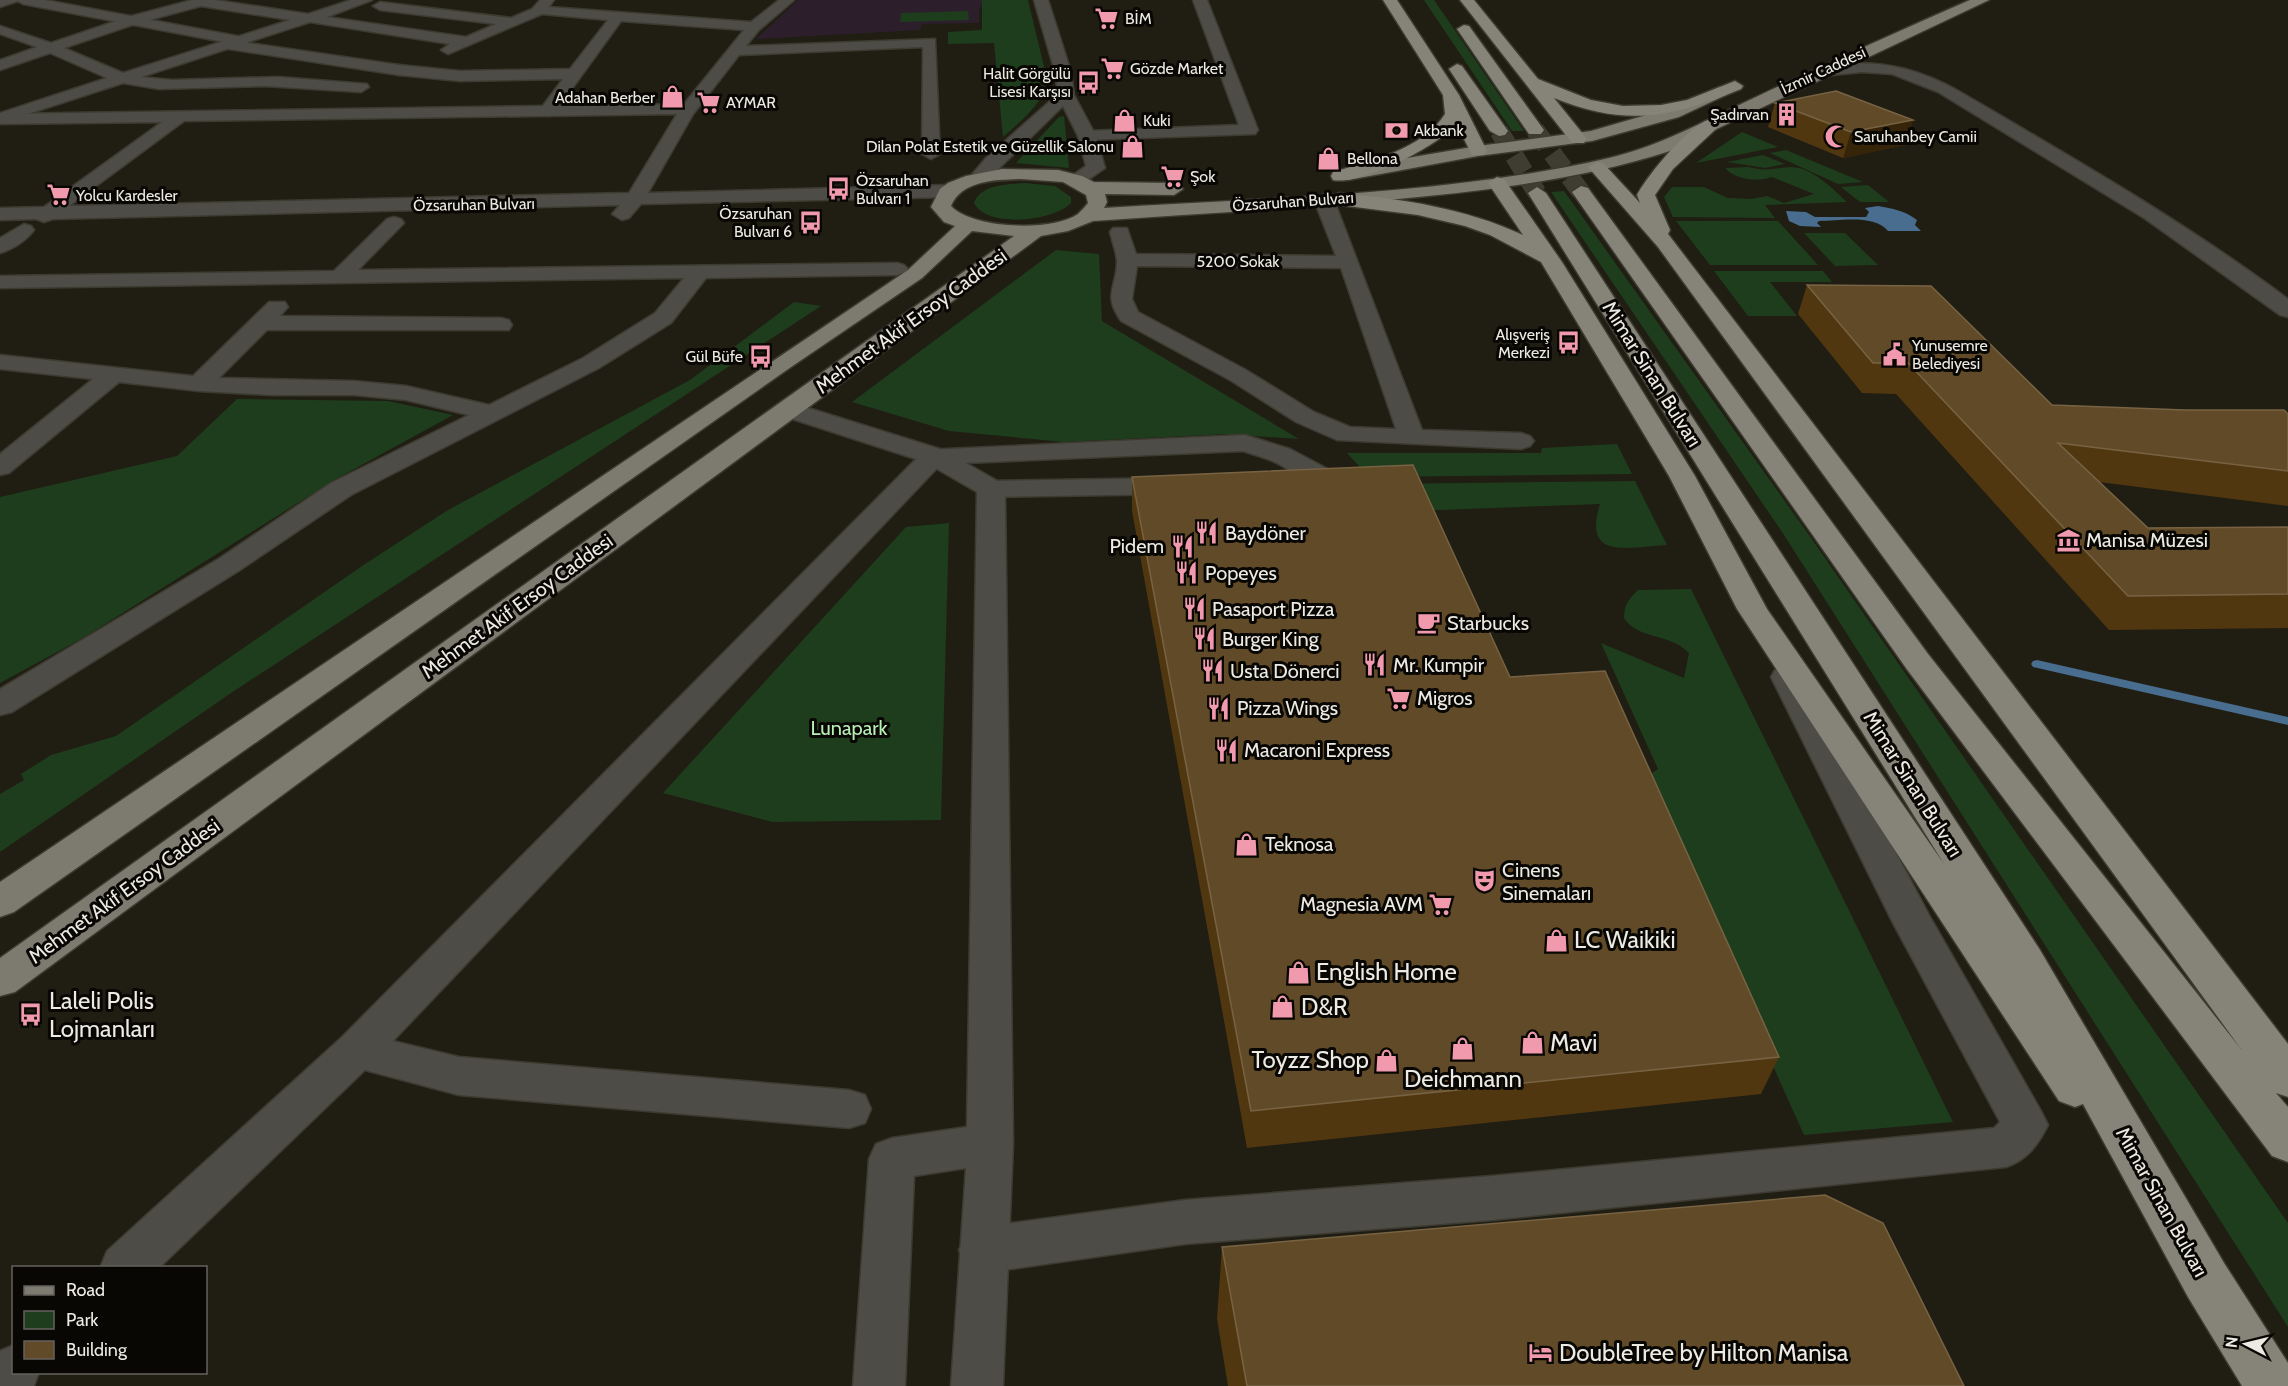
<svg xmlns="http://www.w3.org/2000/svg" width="2288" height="1386" font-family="Cabin,sans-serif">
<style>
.education{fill:#2c1f2b}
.green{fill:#1e3d1c}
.water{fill:#486d8e}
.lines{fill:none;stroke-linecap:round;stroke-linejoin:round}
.stream{fill:#486d8e;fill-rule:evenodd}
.trunk-tunnel{stroke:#3f3c32;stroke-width:19;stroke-dasharray:19 10;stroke-linecap:butt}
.minor-casing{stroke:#3d3a30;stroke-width:3}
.tertiary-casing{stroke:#3d3a30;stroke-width:3}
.primary-casing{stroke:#3d3a30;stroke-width:3}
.trunk-casing{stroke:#3d3a30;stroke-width:3}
.minor{fill:#4d4c47;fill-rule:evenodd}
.tertiary{fill:#4d4c47;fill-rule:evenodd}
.primary{fill:#7d7a70;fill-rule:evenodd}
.trunk{fill:#868378;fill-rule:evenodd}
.wall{fill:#513710}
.shaded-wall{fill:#362408}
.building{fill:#614a27;stroke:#776344;stroke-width:1.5}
.labels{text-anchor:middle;stroke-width:6;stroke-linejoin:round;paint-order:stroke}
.far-poi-label{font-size:16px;fill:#eceae3;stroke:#090704;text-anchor:start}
.far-street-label{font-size:16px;fill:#eceae3;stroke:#090704}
.street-label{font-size:20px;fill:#eceae3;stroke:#090704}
.poi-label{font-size:20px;fill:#eceae3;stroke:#090704;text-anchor:start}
.park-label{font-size:20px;fill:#b8efb5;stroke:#090704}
.near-poi-label{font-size:24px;fill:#eceae3;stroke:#090704;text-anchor:start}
</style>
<rect width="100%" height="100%" fill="#201d13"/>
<polygon class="education" points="798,0 986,0 979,9 979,23 922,24 920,30 756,39"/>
<g class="green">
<path d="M982,0H1028L1048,83C1040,106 1021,121 1003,137L994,43L948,44V32L982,30Z"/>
<polygon points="1424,0 1434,0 1524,131 1512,131"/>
<polygon points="968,11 969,20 900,22 901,13"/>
<polygon points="1064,116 1069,168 1016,163 1059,117"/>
<polygon points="1742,132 1778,147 1696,163"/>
<polygon points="1786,150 1863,182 1838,184 1770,153"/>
<polygon points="1763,155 1785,164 1765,168 1727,162"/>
<path d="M1749,167C1769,172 1772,168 1791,167C1812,167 1833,189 1847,202L1765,205L1775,218L1673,217L1664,197L1672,187H1704L1728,198L1751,199L1767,196L1784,203L1814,194L1772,177C1757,182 1736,180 1725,168Z"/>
<path d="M1025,183L1055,186L1071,197V203C1054,221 987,229 974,203C980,184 1009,184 1025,183Z"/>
<polygon points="1868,185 1889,202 1860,202 1841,187"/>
<polygon points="1564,191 1809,535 2288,1223 2288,1327 1784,535 1551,192"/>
<polygon points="1676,221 1778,221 1818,265 1710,265"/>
<polygon points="1804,233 1845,233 1878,265 1835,266"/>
<polygon points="1056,250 1099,254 1102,321 1299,439 1225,434 1064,442 949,431 852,402"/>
<polygon points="1714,271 1823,271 1832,282 1770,282 1797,316 1748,316"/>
<polygon points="794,302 821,306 234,691 0,852 0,794 24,780 21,774 51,755 116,736 365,564 448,510 690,380"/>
<polygon points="237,399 388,401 453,415 336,479 83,638 0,683 0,497 177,456"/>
<polygon points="1617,444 1632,474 1369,477 1347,453 1541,453 1542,448"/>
<path d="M1635,481L1667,545C1628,547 1582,561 1600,504L1413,511L1378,484Z"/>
<polygon points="949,523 941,820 772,822 663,793 906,527"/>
<path d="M1691,589L1953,1122L1804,1135L1644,779L1658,769L1601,643L1684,678L1689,653C1668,632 1638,640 1624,618C1624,604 1629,599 1638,590Z"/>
</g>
<path class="water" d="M1878,206C1893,209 1904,210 1917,220L1915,225L1921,231H1888C1874,214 1840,221 1819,221L1817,223L1821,227L1800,226L1789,221L1786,211L1806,212L1815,217H1866L1869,212L1865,208Z"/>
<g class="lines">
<polygon class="stream" points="2037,660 2288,717 2288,725 2033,667 2031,664 2033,661"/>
<g class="trunk-tunnel">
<polyline points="1535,130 1581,192"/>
<polyline points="1499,131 1537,193"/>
</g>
<defs>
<g id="minor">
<polygon points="0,0 21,0 0,7"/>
<path d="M192,0H215L308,14L351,0H372L327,17L466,37L496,24L380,10L373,6L380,2L511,18L532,9L540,0H554L549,7L751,22L779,0H794L759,30L746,46L935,39L940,154L931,159L922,154L923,47L739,55L694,113L688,114L680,109L744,30L621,21L553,115L547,116L539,111L563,79L460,81L399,75L391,70L399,65L460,71L570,69L608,20L542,14L448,54L441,50L450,44L310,22L141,77L172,80L278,77L367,84L369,87L361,92L265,86L159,89L123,83L0,123V113L107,78L50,53L0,70V60L37,47L0,34V26L51,43L128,17ZM201,6L290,20L123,73L64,48L138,23Z"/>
<polygon points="1193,0 1207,0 1258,130 1255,134 1081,140 1078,136 1087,131 1239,125"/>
<path d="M1324,194L1334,200L1422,430L1521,433L1530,436L1534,441L1530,446L1521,449L1337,440L1296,422L1230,380L1121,321C1102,294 1117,288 1117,261C1116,251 1112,241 1110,232L1113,228H1127L1136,254L1336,256L1314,200ZM1137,266L1341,268L1396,429L1350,427L1314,412L1246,370L1138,312L1132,299Z"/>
<polygon points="394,217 401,219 404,223 358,270 897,263 904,265 908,269 904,273 897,275 706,278 671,323 599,368 351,495 240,570 12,712 0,715 0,689 220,558 331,483 469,415 406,400 354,395 272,395 199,391 119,382 9,473 0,475 0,454 93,379 0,369 0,355 193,376 269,302 285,302 288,307 280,316 501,318 509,320 512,325 509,330 267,330 219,378 354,381 406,386 489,405 583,358 655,313 684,278 0,288 0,276 334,271 387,219"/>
<path d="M24,224L31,226L34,230C27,240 12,250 0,253V238Z"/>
<path d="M1245,435L1290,449L1341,476L1345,482L1341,488C1316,494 1293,469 1270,460C1262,457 1252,454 1243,451L941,464L393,1041L459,1057L849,1090L865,1095L871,1109L865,1123L849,1128L459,1095L365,1070L159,1268H100L107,1251L342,1037L925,450Z"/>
<polygon points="1176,478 1186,480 1190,486 1186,492 1176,494 991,497 981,495 977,489 981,483 991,481"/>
<path d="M1787,667L1799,670L1803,677L1929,915L2041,1111L2048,1125C2038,1145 2027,1160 2006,1167L1492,1220L1185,1244L983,1273L966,1266L959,1250L966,1234L983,1227L1185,1200L1492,1176L1994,1128L2000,1122L1893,923L1771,677L1775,670Z"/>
<polygon points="14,1345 14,1372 39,1372 34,1386 0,1386 0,1351"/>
</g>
<g id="tertiary">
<polygon points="16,0 45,0 242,37 247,38 248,43 399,65 407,70 399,75 229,49 224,48 222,45 224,42 23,4"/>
<polygon points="1034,0 1048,0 1071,72 1074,95 1096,136 1105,168 1082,184 1068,184 1066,180 1086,166 1078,136 1063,106 985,182 971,182 969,178 986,158 1058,94 1055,72"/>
<path d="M1842,64C1886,60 1924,71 1962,93C2073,158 2185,222 2288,299V317L2280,315L2144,218L1938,92L1892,74L1862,72L1822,76L1814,71L1817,68Z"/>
<path d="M688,104L696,109L648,193L949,185L958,191L949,197L641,204L629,218L622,220L612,214L620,205L53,219L44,222L36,219L0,220V208L44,207L162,122L0,124V114ZM677,114L629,193L69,206L184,121Z"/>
<polygon points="789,402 943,450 1001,483 1005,489 1013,1144 1003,1386 951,1386 966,1168 914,1176 905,1386 853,1386 869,1159 876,1144 892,1138 967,1127 977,492 925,462 780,415 776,410 780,405"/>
</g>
<g id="primary">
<path d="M1970,0H1989L1670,151C1579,180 1484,191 1388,200C1290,209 1192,214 1093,221L1068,231L1041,236L15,992L0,996V958L1014,236L972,231L922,278L791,367L14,912L0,917V882L908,270L955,226L944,222L931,207L940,189L948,183L966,176L1002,169L1058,170L1082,176L1094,182L1174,183L1183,189L1174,195L1105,194L1107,202L1104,208C1269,198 1449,195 1609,158C1661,146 1708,119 1756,97C1827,64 1898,31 1970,0ZM1021,179L1063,182L1086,195L1088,203C1085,207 1081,211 1078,214C1053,232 972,229 951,206C962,180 996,180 1021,179Z"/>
<polygon points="1720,87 1726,89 1728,92 1726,95 1679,117 1592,141 1478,156 1348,180 1339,174 1348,168 1478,146 1591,131 1667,109"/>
</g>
<g id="trunk">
<path d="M1383,0H1397L1459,95L1487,151L1484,155H1472L1456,123C1442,145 1359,186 1333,180L1331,176L1333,172C1371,161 1423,149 1445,114L1443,95Z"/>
<path d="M1460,0H1474L1538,79L1591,100L1623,106L1661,105L1687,100L1735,81L1743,86L1741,89C1671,118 1626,127 1554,98L1587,139L1584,143H1572Z"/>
<polygon points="1464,25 1469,26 1541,126 1544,130 1541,134 1529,134 1457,29"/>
<polygon points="1457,64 1462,66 1508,131 1505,135 1499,136 1490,131 1449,69"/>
<path d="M1711,119L1719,124L1717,128L1673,169L1655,195L1670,230L1668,234L2288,1044V1097L2276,1093L2288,1107V1162L2272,1156L1906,668L1572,192L1581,186L1588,188L1928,654L2241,1049L1658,247L1588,167L1597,162L1603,163L1640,203L1637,195C1648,175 1689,124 1711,119Z"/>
<path d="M1497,177L1504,179L1562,262L1695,476L1767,609L1944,864L1528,193L1537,187L1546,193L2040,950L2224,1263L2288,1363V1386H2242L2188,1297L2083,1104L2075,1107L2059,1101L1737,609L1669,476L1541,262L1490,235L1465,226L1418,215L1339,205L1329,199L1339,193C1402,199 1465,208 1523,235L1488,183Z"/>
</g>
</defs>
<use href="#minor" class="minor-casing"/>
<use href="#tertiary" class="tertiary-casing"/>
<use href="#primary" class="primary-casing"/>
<use href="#trunk" class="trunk-casing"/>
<use href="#minor" class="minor"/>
<use href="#tertiary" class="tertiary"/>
<use href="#primary" class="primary"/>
<use href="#trunk" class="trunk"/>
</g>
<g class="wall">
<polygon points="1775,103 1913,120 1905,145 1843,158 1768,127"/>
<polygon points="1807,285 2052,405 2288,414 2288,506 2099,482 2148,528 2288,527 2288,628 2109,630 1896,394 1862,393 1798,314"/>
<polygon points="1132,477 1510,677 1779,1057 1761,1094 1247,1148 1132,511"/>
<polygon points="1222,1247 1964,1386 1228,1386 1217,1319"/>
</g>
<polygon class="shaded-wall" points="1913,120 1905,145 1843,158 1851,132"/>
<g class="building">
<polygon points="1836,91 1913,120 1851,132 1775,103"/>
<polygon points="1807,285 1931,286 2052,405 2185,410 2284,410 2288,414 2288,471 2058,443 2148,528 2288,527 2288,594 2128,596 1908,363 1873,363"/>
<polygon points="1413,465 1510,677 1605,671 1779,1057 1251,1111 1132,477"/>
<polygon points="1825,1195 1883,1223 1964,1386 1247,1386 1222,1247"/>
</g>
<defs>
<symbol id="supermarket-bare" viewBox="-9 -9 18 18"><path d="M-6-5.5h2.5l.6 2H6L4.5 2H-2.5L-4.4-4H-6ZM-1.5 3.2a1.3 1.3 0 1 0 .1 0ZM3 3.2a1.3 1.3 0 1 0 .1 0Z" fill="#f29aad" stroke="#090704" stroke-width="2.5" paint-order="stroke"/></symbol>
<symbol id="bus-bare" viewBox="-9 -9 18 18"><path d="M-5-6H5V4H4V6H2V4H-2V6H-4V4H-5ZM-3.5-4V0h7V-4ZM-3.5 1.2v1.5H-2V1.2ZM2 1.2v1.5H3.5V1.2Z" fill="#f29aad" stroke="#090704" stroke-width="2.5" paint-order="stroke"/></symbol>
<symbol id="shop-bare" viewBox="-9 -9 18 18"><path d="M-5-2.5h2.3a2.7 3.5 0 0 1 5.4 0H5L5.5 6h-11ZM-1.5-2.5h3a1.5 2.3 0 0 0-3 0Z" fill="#f29aad" stroke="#090704" stroke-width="2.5" paint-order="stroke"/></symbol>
<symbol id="building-bare" viewBox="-9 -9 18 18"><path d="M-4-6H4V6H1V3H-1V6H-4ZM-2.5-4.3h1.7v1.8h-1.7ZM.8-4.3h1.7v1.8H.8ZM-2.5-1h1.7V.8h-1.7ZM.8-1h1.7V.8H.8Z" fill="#f29aad" stroke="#090704" stroke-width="2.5" paint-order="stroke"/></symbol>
<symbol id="bank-bare" viewBox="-9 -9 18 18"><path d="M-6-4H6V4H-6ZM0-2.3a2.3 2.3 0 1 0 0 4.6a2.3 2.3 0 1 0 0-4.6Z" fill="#f29aad" stroke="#090704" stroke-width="2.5" paint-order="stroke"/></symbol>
<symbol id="mosque-bare" viewBox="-9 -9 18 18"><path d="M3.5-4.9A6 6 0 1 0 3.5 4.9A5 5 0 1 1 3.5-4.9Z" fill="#f29aad" stroke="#090704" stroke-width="2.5" paint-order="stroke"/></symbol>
<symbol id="civic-bare" viewBox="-9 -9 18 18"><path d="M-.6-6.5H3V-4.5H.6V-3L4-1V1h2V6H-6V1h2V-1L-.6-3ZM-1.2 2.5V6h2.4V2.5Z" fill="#f29aad" stroke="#090704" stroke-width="2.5" paint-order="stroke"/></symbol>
<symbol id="restaurant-bare" viewBox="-9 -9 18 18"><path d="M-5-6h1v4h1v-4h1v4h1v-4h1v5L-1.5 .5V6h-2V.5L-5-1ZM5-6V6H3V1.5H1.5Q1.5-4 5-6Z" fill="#f29aad" stroke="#090704" stroke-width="2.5" paint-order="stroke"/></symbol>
<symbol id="museum-bare" viewBox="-9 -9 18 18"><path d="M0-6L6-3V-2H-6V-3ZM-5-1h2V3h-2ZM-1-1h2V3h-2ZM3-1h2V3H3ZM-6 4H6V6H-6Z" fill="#f29aad" stroke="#090704" stroke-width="2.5" paint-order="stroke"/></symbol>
<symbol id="cafe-bare" viewBox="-9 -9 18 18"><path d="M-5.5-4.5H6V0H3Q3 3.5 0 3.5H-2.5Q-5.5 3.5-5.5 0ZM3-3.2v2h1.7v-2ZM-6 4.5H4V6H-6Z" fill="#f29aad" stroke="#090704" stroke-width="2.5" paint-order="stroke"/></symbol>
<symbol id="theatre-bare" viewBox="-9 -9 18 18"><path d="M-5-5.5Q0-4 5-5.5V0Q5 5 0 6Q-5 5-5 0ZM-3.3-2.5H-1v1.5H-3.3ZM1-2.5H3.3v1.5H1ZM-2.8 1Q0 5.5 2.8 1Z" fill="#f29aad" stroke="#090704" stroke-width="2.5" paint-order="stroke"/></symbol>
<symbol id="hotel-bare" viewBox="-9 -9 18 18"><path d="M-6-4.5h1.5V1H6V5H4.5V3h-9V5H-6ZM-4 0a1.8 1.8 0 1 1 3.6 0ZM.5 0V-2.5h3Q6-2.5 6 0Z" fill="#f29aad" stroke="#090704" stroke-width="2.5" paint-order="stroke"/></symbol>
</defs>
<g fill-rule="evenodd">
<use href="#supermarket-bare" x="1090" y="2" width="33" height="33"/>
<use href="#supermarket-bare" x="1096" y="52" width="33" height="33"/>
<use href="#bus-bare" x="1072" y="66" width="33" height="33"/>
<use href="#shop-bare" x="656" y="80" width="33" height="33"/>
<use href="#supermarket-bare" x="692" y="86" width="33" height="33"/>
<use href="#building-bare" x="1770" y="98" width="33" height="33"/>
<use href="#shop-bare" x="1108" y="104" width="33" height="33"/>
<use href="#bank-bare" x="1380" y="114" width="33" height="33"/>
<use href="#mosque-bare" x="1820" y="120" width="33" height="33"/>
<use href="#shop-bare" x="1116" y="130" width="33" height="33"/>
<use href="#shop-bare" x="1312" y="142" width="33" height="33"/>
<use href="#supermarket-bare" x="1156" y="160" width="33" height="33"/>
<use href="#bus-bare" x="822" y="172" width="33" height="33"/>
<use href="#supermarket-bare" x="42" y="178" width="33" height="33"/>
<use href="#bus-bare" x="794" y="206" width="33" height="33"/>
<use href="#bus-bare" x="1552" y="326" width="33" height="33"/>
<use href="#civic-bare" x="1878" y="338" width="33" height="33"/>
<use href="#bus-bare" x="744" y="340" width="33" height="33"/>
<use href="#restaurant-bare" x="1190" y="516" width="33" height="33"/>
<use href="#museum-bare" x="2052" y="524" width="33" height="33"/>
<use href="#restaurant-bare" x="1166" y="530" width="33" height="33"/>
<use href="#restaurant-bare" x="1170" y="556" width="33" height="33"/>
<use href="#restaurant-bare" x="1178" y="592" width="33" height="33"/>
<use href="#cafe-bare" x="1412" y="606" width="33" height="33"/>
<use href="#restaurant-bare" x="1188" y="622" width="33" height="33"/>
<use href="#restaurant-bare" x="1358" y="648" width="33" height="33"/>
<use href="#restaurant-bare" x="1196" y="654" width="33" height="33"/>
<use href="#supermarket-bare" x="1382" y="682" width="33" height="33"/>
<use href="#restaurant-bare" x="1202" y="692" width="33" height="33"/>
<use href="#restaurant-bare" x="1210" y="734" width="33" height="33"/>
<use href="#shop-bare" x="1230" y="828" width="33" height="33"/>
<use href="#theatre-bare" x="1468" y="864" width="33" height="33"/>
<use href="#supermarket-bare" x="1424" y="888" width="33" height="33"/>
<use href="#shop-bare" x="1540" y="924" width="33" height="33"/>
<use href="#shop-bare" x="1282" y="956" width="33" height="33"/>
<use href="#shop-bare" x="1266" y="990" width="33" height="33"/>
<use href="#bus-bare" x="14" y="998" width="33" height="33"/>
<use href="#shop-bare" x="1516" y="1026" width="33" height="33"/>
<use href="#shop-bare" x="1446" y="1032" width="33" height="33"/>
<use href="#shop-bare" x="1370" y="1044" width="33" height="33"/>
<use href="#hotel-bare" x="1524" y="1336" width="33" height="33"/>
</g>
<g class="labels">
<g class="far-poi-label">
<text x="1125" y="24">BİM</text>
<text x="1130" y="74">Gözde Market</text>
<text x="1071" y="79" text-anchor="end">Halit Görgülü<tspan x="1071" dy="18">Lisesi Karşısı</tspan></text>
<text x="655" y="103" text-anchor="end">Adahan Berber</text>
<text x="726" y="108">AYMAR</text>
<text x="1769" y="120" text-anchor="end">Şadırvan</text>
<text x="1143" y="126">Kuki</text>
<text x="1414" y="136">Akbank</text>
<text x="1854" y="142">Saruhanbey Camii</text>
<text x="1114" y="152" text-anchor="end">Dilan Polat Estetik ve Güzellik Salonu</text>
<text x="1347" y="164">Bellona</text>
<text x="1190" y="182">Şok</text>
<text x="856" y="186">Özsaruhan<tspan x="856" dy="18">Bulvarı 1</tspan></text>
<text x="76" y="201">Yolcu Kardesler</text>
<text x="792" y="219" text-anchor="end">Özsaruhan<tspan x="792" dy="18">Bulvarı 6</tspan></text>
<text x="1550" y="340" text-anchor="end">Alışveriş<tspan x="1550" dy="18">Merkezi</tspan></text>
<text x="1912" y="351">Yunusemre<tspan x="1912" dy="18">Belediyesi</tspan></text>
<text x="743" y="362" text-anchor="end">Gül Büfe</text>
</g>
<g class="far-street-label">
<text transform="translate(1823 70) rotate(-25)" y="6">İzmir Caddesi</text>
<text transform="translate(1293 201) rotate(-4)" y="6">Özsaruhan Bulvarı</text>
<text transform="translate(474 204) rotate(-1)" y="6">Özsaruhan Bulvarı</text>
<text x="1238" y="267">5200 Sokak</text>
</g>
<g class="street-label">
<text transform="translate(911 321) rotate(-36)" y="7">Mehmet Akif Ersoy Caddesi</text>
<text transform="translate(1652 374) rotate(58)" y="7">Mimar Sinan Bulvarı</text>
<text transform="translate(517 606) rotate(-36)" y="7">Mehmet Akif Ersoy Caddesi</text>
<text transform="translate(1913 784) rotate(58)" y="7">Mimar Sinan Bulvarı</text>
<text transform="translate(124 891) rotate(-36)" y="7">Mehmet Akif Ersoy Caddesi</text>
<text transform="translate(2162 1202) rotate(61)" y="7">Mimar Sinan Bulvarı</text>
</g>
<g class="poi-label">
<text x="1225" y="540">Baydöner</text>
<text x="2086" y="547">Manisa Müzesi</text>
<text x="1164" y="553" text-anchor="end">Pidem</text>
<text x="1205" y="580">Popeyes</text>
<text x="1212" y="616">Pasaport Pizza</text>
<text x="1447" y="630">Starbucks</text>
<text x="1222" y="646">Burger King</text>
<text x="1393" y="672">Mr. Kumpir</text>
<text x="1230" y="678">Usta Dönerci</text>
<text x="1417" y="705">Migros</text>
<text x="1237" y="715">Pizza Wings</text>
<text x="1244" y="757">Macaroni Express</text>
<text x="1265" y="851">Teknosa</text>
<text x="1502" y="877">Cinens<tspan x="1502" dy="23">Sinemaları</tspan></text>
<text x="1423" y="911" text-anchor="end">Magnesia AVM</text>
</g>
<g class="park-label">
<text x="849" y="735">Lunapark</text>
</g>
<g class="near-poi-label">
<text x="1574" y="948">LC Waikiki</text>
<text x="1316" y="980">English Home</text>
<text x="49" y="1009">Laleli Polis<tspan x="49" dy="28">Lojmanları</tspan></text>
<text x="1301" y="1015">D&amp;R</text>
<text x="1550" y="1051">Mavi</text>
<text x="1369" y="1068" text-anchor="end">Toyzz Shop</text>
<text x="1463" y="1087" text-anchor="middle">Deichmann</text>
<text x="1559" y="1361">DoubleTree by Hilton Manisa</text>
</g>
</g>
<rect x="12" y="1266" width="195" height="108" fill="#090704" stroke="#64625d" stroke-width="1.5"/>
<rect x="24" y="1286" width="30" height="9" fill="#7d7a70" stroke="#64625d" stroke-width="1.5"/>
<text x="66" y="1296" font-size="18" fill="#eceae3">Road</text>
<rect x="24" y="1311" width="30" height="18" fill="#1e3d1c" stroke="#64625d" stroke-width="1.5"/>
<text x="66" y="1326" font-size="18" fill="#eceae3">Park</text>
<rect x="24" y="1341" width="30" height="18" fill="#614a27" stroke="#64625d" stroke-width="1.5"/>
<text x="66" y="1356" font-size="18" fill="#eceae3">Building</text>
<g transform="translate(2246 1344) rotate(277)" stroke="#090704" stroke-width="4.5" paint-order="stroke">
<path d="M0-4.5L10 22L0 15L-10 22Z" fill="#eceae3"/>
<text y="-9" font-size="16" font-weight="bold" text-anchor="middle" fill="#eceae3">N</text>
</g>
</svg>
